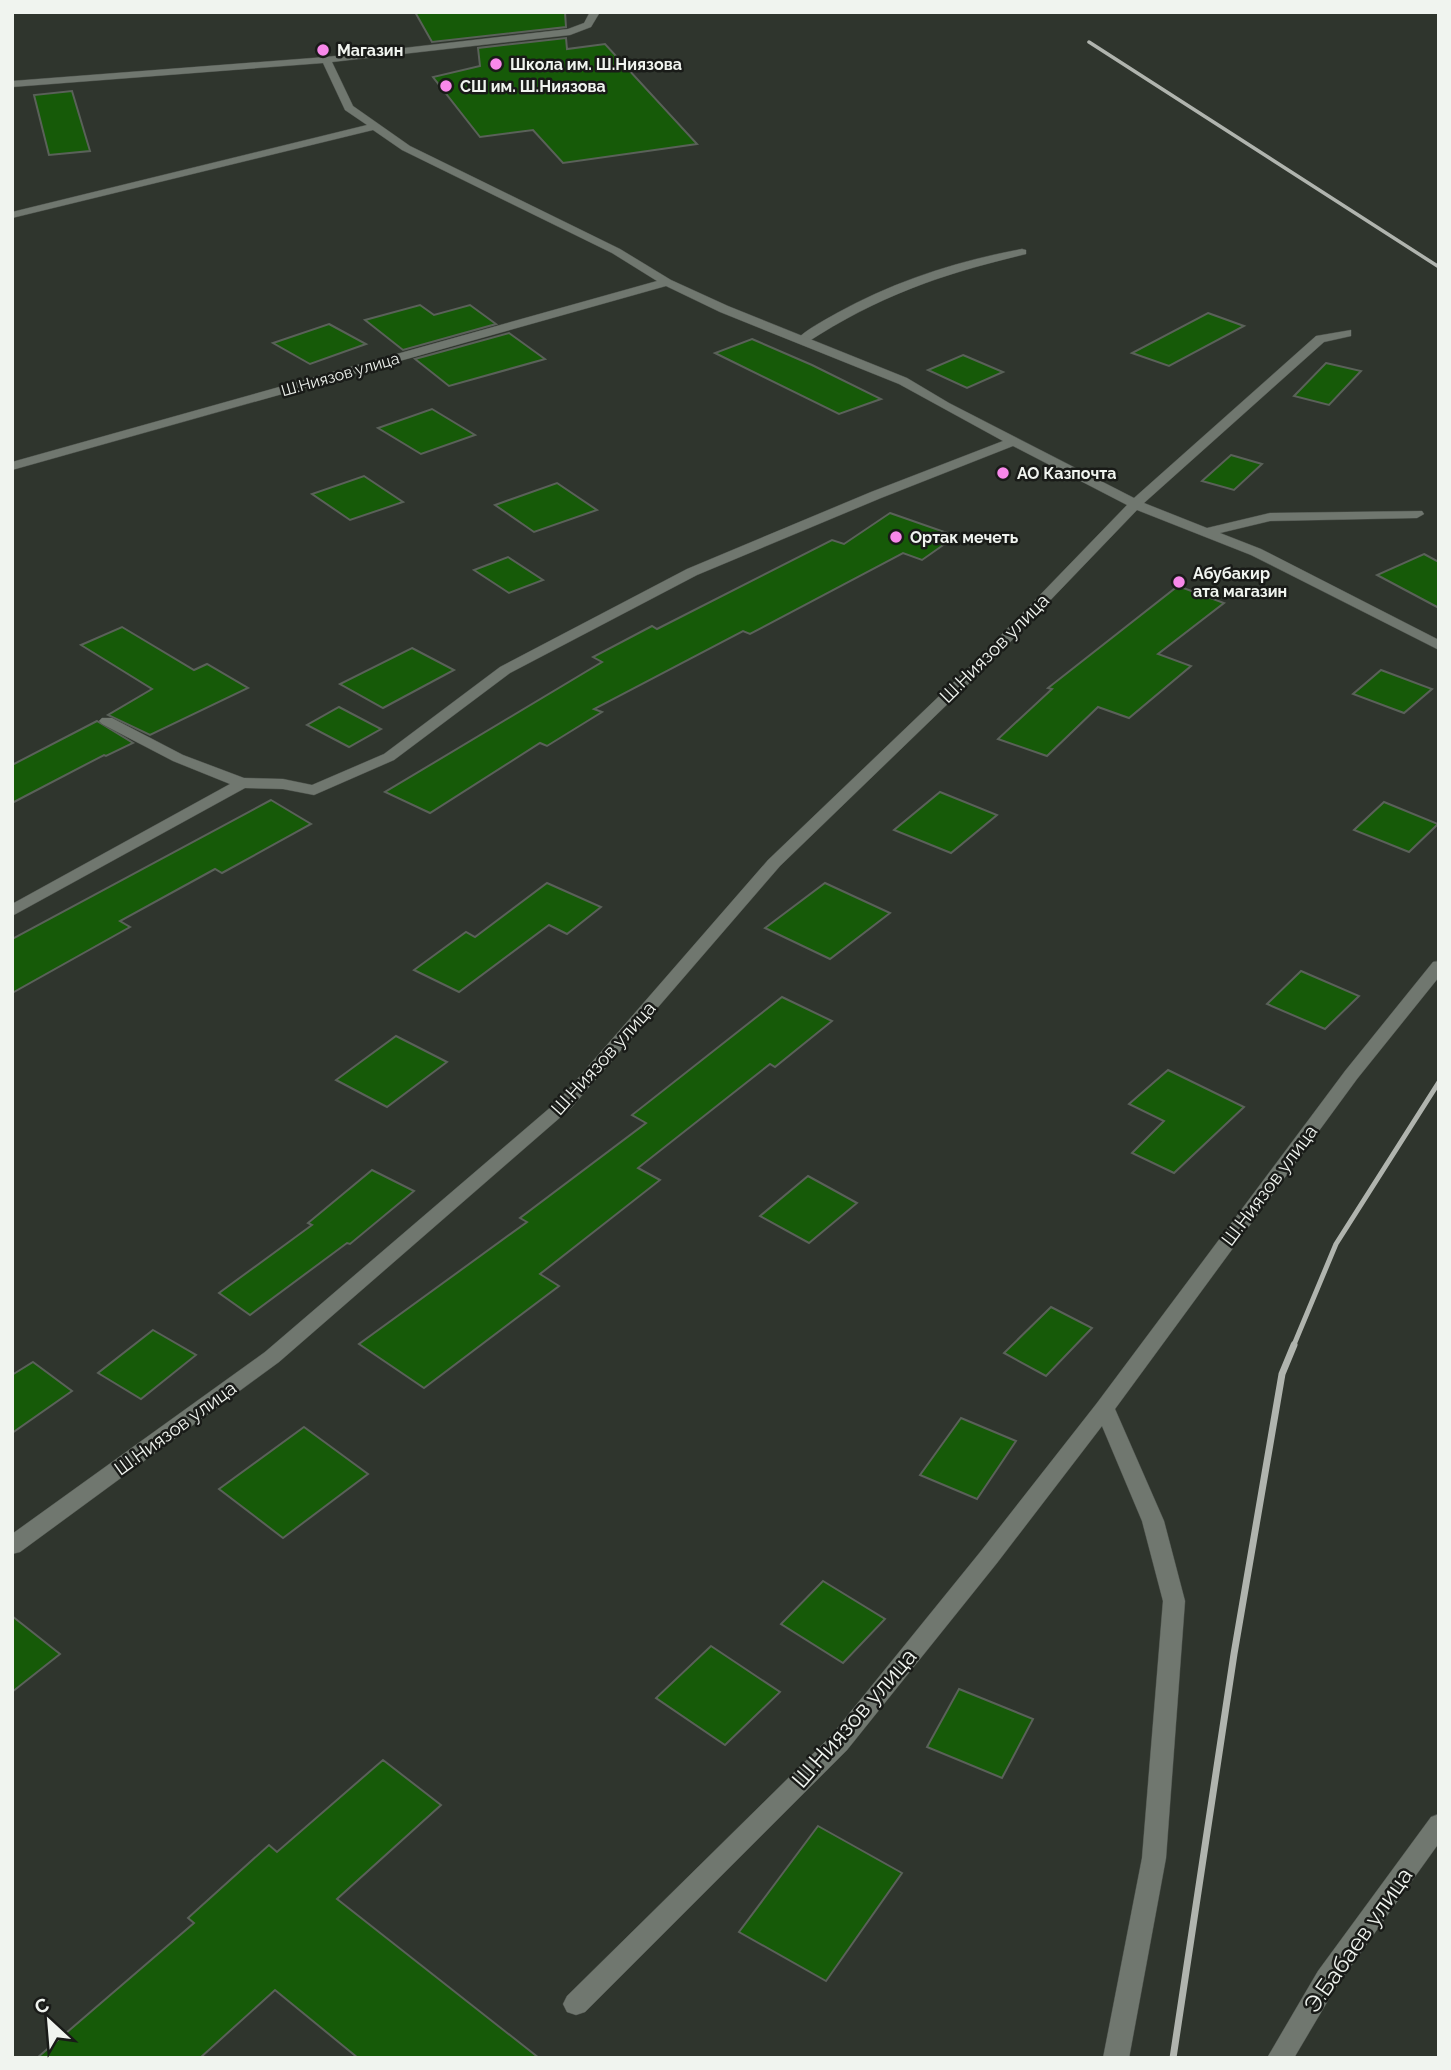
<svg xmlns="http://www.w3.org/2000/svg" width="1451" height="2070" font-family="Raleway,sans-serif">
<style>
.building{fill:#165a08;stroke:#5a6159;stroke-width:2}
.lines{fill:none;stroke-linecap:round;stroke-linejoin:round}
.lane-casing{stroke:#4b504a;stroke-width:1}
.street-casing{stroke:#4b504a;stroke-width:1}
.lane{fill:#70776f;fill-rule:evenodd}
.street{fill:#70776f;fill-rule:evenodd}
.rail-far2{stroke:#b0b4ae;stroke-width:3.5}
.rail-far1{stroke:#b0b4ae;stroke-width:5}
.rail{stroke:#b0b4ae;stroke-width:7}
.poi-dot{fill:#f888ea;stroke:#191b18;stroke-width:2.5}
.labels{text-anchor:middle;stroke-width:5;stroke-linejoin:round;paint-order:stroke}
.far-poi-label{font-size:16px;font-weight:bold;fill:#f0f4ef;stroke:#191b18;text-anchor:start}
.far-street-label{font-size:16px;fill:#f0f4ef;stroke:#191b18}
.street-label{font-size:19px;fill:#f0f4ef;stroke:#191b18}
.near-street-label{font-size:23px;fill:#f0f4ef;stroke:#191b18}
</style>
<rect width="100%" height="100%" fill="#2f352d"/>
<g class="building">
<polygon points="415,12 565,12 566,27 432,42"/>
<polygon points="566,38 567,49 605,44 697,144 563,163 533,130 480,137 433,77 480,66 478,48"/>
<polygon points="72,91 90,151 49,155 34,95"/>
<polygon points="420,305 434,315 470,305 496,324 403,350 365,320"/>
<polygon points="1208,313 1244,326 1169,366 1132,353"/>
<polygon points="329,324 366,344 310,364 273,343"/>
<polygon points="509,333 545,359 449,386 415,359"/>
<polygon points="752,339 812,365 881,399 839,414 715,353"/>
<polygon points="963,355 1003,372 967,388 928,370"/>
<polygon points="1326,363 1361,371 1329,405 1294,396"/>
<polygon points="432,409 475,435 421,454 378,428"/>
<polygon points="1231,455 1262,464 1234,490 1202,481"/>
<polygon points="364,476 403,502 350,520 312,494"/>
<polygon points="557,483 597,510 534,532 495,505"/>
<polygon points="890,513 956,536 922,560 903,553 750,634 743,631 594,709 602,712 547,746 540,743 430,813 385,792 602,662 593,657 652,626 657,629 832,540 844,544"/>
<polygon points="1424,554 1439,562 1439,608 1377,575"/>
<polygon points="508,557 543,580 509,593 474,570"/>
<polygon points="1178,586 1224,603 1158,654 1191,666 1129,718 1098,707 1047,756 998,739 1052,689 1048,688"/>
<polygon points="122,627 194,670 207,664 248,688 150,735 108,715 152,689 81,645"/>
<polygon points="412,648 454,670 383,708 340,684"/>
<polygon points="1381,670 1432,689 1404,713 1353,694"/>
<polygon points="339,707 381,729 349,747 307,725"/>
<polygon points="97,721 133,743 106,756 104,755 12,803 12,765"/>
<polygon points="940,792 997,815 951,853 894,830"/>
<polygon points="271,800 311,824 222,873 215,869 120,921 130,927 12,993 12,939"/>
<polygon points="1384,802 1438,824 1409,852 1354,830"/>
<polygon points="547,883 601,907 567,934 549,925 459,992 414,970 466,932 475,937"/>
<polygon points="825,883 890,913 830,959 765,928"/>
<polygon points="1301,971 1359,996 1325,1029 1267,1004"/>
<polygon points="782,997 832,1021 775,1067 770,1064 638,1168 660,1180 540,1274 559,1286 424,1388 359,1344 527,1222 520,1218 646,1123 632,1115"/>
<polygon points="396,1036 447,1062 387,1107 336,1080"/>
<polygon points="1168,1070 1244,1107 1174,1173 1132,1153 1164,1121 1129,1104"/>
<polygon points="372,1170 414,1191 350,1244 347,1243 250,1315 219,1293 312,1225 308,1223"/>
<polygon points="808,1176 857,1203 809,1243 760,1216"/>
<polygon points="1051,1307 1092,1328 1046,1376 1004,1353"/>
<polygon points="153,1330 196,1355 141,1399 98,1373"/>
<polygon points="33,1362 72,1391 12,1433 12,1375"/>
<polygon points="961,1418 1016,1441 977,1499 920,1475"/>
<polygon points="304,1427 368,1474 283,1538 219,1489"/>
<polygon points="823,1581 885,1619 843,1663 781,1624"/>
<polygon points="12,1616 60,1654 12,1692"/>
<polygon points="711,1646 780,1692 725,1745 656,1698"/>
<polygon points="959,1689 1033,1719 1002,1778 927,1747"/>
<polygon points="383,1760 441,1805 337,1899 539,2058 358,2058 275,1990 200,2058 37,2058 194,1923 188,1918 269,1845 277,1852"/>
<polygon points="818,1826 902,1873 826,1981 739,1932"/>
</g>
<g class="lines">
<defs>
<path id="lane" d="M1022,249L1026,250V254C942,274 880,295 806,343L796,340C807,329 823,321 837,313C895,281 957,261 1022,249Z"/>
<g id="street">
<polygon points="590,12 600,12 591,27 570,35 332,62 353,106 410,146 620,249 671,280 728,306 907,378 949,403 1134,498 1316,336 1351,330 1351,336 1324,342 1144,503 1207,528 1270,513 1422,511 1424,514 1417,518 1270,521 1220,533 1261,549 1439,640 1439,650 1251,555 1137,510 990,663 780,866 571,1108 279,1362 20,1552 12,1554 12,1534 265,1352 559,1100 768,860 980,657 1127,505 1013,446 881,498 697,575 510,673 394,760 314,795 283,789 245,788 12,916 12,904 230,784 173,761 102,724 99,721 102,718 112,718 183,755 244,778 283,779 312,785 384,754 500,667 687,569 871,492 1003,441 899,384 720,312 666,286 12,470 12,462 657,281 612,253 402,150 373,130 12,218 12,212 367,125 345,110 323,63 12,87 12,81 326,57 568,29 584,23"/>
<polygon points="1439,961 1439,977 1357,1079 1115,1409 1164,1521 1185,1601 1166,1858 1129,2058 1103,2058 1142,1858 1163,1601 1142,1521 1102,1426 997,1563 847,1750 585,2012 576,2015 567,2012 563,2004 567,1996 831,1736 981,1551 1097,1403 1345,1071 1433,962"/>
<polygon points="1439,1814 1439,1843 1336,1987 1294,2058 1267,2058 1318,1971 1431,1817"/>
</g>
</defs>
<use href="#lane" class="lane-casing"/>
<use href="#street" class="street-casing"/>
<use href="#lane" class="lane"/>
<use href="#street" class="street"/>
<polyline class="rail-far2" points="1089,42 1439,267"/>
<polyline class="rail-far1" points="1293,1347 1336,1244 1439,1082"/>
<polyline class="rail" points="1173,2058 1234,1654 1282,1374 1294,1345"/>
</g>
<g class="poi-dot">
<circle cx="323" cy="50" r="7"/>
<circle cx="496" cy="64" r="7"/>
<circle cx="446" cy="86" r="7"/>
<circle cx="1003" cy="473" r="7"/>
<circle cx="896" cy="537" r="7"/>
<circle cx="1179" cy="582" r="7"/>
</g>
<g class="labels">
<g class="far-poi-label">
<text x="337" y="56">Магазин</text>
<text x="510" y="70">Школа им. Ш.Ниязова</text>
<text x="460" y="92">СШ им. Ш.Ниязова</text>
<text x="1017" y="479">АО Казпочта</text>
<text x="910" y="543">Ортак мечеть</text>
<text x="1193" y="579">Абубакир<tspan x="1193" dy="18">ата магазин</tspan></text>
</g>
<g class="far-street-label">
<text transform="translate(340 374) rotate(-16)" y="6">Ш.Ниязов улица</text>
</g>
<g class="street-label">
<text transform="translate(994 648) rotate(-45)" y="7">Ш.Ниязов улица</text>
<text transform="translate(603 1058) rotate(-48)" y="7">Ш.Ниязов улица</text>
<text transform="translate(1269 1185) rotate(-53)" y="7">Ш.Ниязов улица</text>
<text transform="translate(175 1428) rotate(-36)" y="7">Ш.Ниязов улица</text>
</g>
<g class="near-street-label">
<text transform="translate(854 1718) rotate(-49)" y="8">Ш.Ниязов улица</text>
<text transform="translate(1358 1940) rotate(-55)" y="8">Э.Бабаев улица</text>
</g>
</g>
<rect width="1451" height="2070" fill="none" stroke="#f0f4ef" stroke-width="28"/>
<g transform="translate(49 2021) rotate(334)" stroke="#191b18" stroke-width="5" paint-order="stroke">
<path d="M0-5L12 26L0 18L-12 26Z" fill="#f0f4ef"/>
<text y="-10" font-size="19" font-weight="bold" text-anchor="middle" fill="#f0f4ef">С</text>
</g>
</svg>
